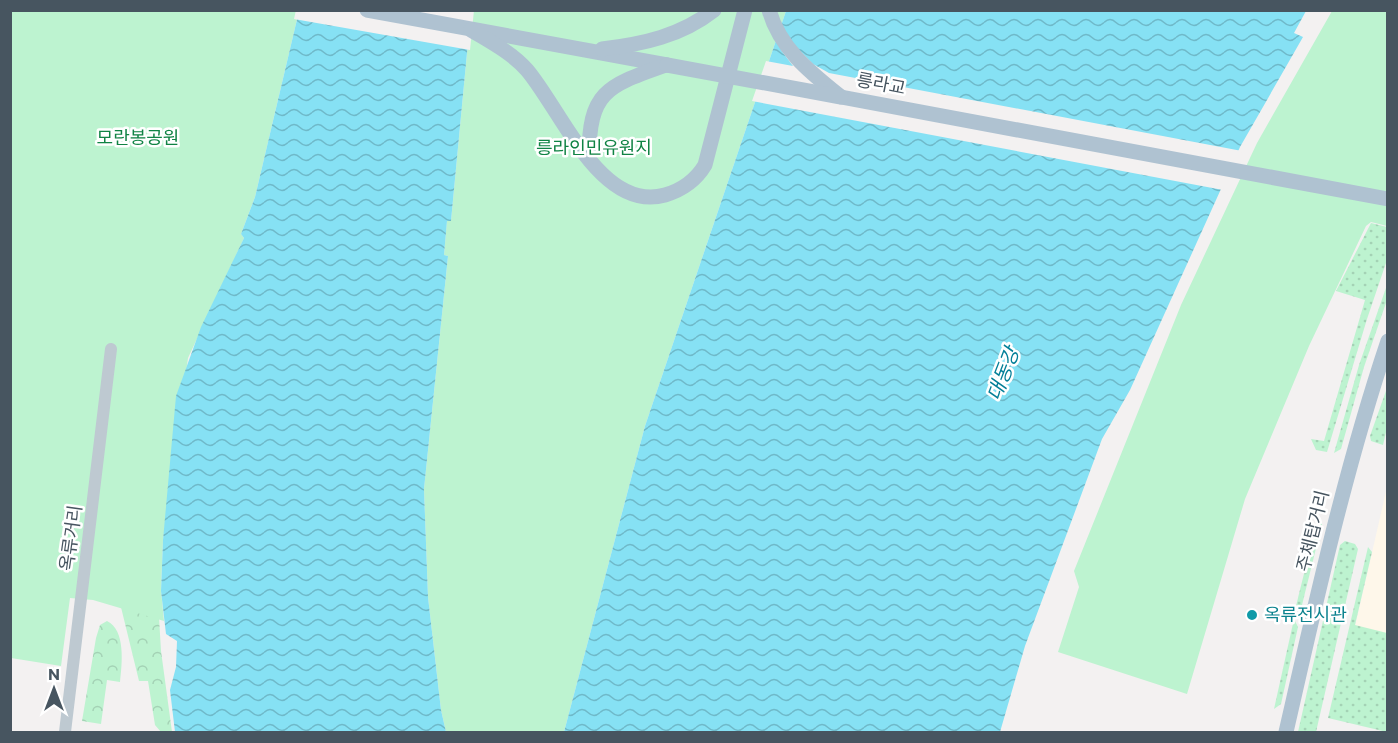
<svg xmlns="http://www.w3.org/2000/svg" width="1398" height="743" font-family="Commissioner,'Noto Sans KR',sans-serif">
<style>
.commercial{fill:#fef7ea}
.grass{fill:url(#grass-dots)}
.forest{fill:url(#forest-crowns)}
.green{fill:#bdf3d0}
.water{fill:url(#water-waves)}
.pier{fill:#f3f1f1}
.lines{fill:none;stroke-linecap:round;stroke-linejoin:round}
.minor{stroke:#bec9d1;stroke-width:12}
.major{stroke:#afc2d1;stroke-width:15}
.major-bridge{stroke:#afc2d1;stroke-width:15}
.culture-dot{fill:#0f9aa8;stroke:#fff;stroke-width:2}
.labels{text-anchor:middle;stroke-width:5;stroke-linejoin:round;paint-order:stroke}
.street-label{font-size:18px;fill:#475560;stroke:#fff}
.park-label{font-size:18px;fill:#108344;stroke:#fff}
.culture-label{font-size:18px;fill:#0d838f;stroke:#fff;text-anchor:start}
.water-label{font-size:20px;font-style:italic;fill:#037f98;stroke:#fff}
</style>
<defs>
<pattern id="grass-dots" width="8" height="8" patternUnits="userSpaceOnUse" patternTransform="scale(1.5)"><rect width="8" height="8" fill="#bdf3d0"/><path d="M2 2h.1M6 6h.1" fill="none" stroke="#a4d2b5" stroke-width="1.8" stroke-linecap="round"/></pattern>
<pattern id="forest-crowns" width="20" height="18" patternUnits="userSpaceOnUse" patternTransform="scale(1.5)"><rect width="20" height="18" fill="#bdf3d0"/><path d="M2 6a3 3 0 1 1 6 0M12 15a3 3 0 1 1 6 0" fill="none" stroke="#a4d2b5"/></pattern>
<pattern id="water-waves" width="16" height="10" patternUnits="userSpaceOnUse" patternTransform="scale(1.5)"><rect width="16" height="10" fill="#86e1f4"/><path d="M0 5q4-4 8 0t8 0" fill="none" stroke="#6fb9c9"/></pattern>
</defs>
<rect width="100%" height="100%" fill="#f3f1f1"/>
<polygon class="commercial" points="1387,487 1387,639 1354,631"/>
<g class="grass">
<polygon points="1371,223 1387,227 1387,260 1367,319 1327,452 1316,450 1311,439 1324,441 1365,300 1336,291"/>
<polygon points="1387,285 1387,300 1364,367 1341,449 1334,453 1359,365"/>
<polygon points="1387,388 1387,428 1383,445 1371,441 1370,436"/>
<polygon points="1318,517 1322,524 1302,605 1295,610"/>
<polygon points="1345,541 1355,544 1358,549 1316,732 1298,732 1340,545"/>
<polygon points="1368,547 1372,552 1355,625 1387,633 1387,732 1328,718"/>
<polygon points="1294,619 1298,627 1281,704 1274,709"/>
</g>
<g class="forest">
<polygon points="119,599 158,600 161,651 172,732 161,732 155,725 148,681 139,681"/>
<path d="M107,621C126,630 122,664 120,682L107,680L101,724L82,721L96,638L100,625Z"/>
</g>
<g class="green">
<polygon points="10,11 299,11 255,197 241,234 244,238 188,358 163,540 161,590 164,621 93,600 70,598 61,666 11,658"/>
<polygon points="471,11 786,11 645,426 564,732 446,732 441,710 428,597 424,489 448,256 444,255 447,220 451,221"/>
<polygon points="1332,11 1387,11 1387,226 1371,222 1366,226 1309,346 1245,499 1187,694 1058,652 1079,587 1074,571 1181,305 1257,143"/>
</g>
<g class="water">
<polygon points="299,11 471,11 451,221 447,221 444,255 448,256 424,489 428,597 441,710 446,732 175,732 170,690 176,667 177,641 166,634 161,591 163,540 176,396 201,327 244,238 241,234 255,197"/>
<polygon points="786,11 1306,11 1294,33 1303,37 1240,147 1130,390 1102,439 1025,646 1000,732 564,732 645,426"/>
</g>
<g class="pier">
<polygon points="296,10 474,10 470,50 294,19"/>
<polygon points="792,43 813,64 829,73 1242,151 1223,190 752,101 766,61 793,66 781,50"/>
</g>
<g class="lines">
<polyline class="minor" points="65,732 111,349"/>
<g class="major">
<polyline points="367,10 667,65"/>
<path d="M769,10C780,49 811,73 841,97L1388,199"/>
<path d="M471,30C491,42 512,53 527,70C561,110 601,213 665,195C682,190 696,180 705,165L745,10"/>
<path d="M602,49C643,44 681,36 714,10"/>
<path d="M589,157C589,91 607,86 666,65"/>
<path d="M1286,732C1316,601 1345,469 1388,341"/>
</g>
<polyline class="major-bridge" points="667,65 841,97"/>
</g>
<circle class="culture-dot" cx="1252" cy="615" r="6"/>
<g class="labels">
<g class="street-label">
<text transform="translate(881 84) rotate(11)" y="6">릉라교</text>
<text transform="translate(1313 531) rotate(-76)" y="6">주체탑거리</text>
<text transform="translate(71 538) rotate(-82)" y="6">옥류거리</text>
</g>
<g class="park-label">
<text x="138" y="144">모란봉공원</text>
<text x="594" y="154">릉라인민유원지</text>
</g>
<g class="culture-label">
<text x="1264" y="621">옥류전시관</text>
</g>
<g class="water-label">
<text transform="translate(1003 374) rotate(-69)" y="7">대동강</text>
</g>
</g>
<rect width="1398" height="743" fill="none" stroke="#475560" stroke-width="24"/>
<g transform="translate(54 689)" stroke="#ffffff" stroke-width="4.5" paint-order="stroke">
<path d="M0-4.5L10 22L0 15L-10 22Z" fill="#475560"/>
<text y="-9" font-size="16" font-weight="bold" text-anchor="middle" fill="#475560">N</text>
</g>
</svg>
